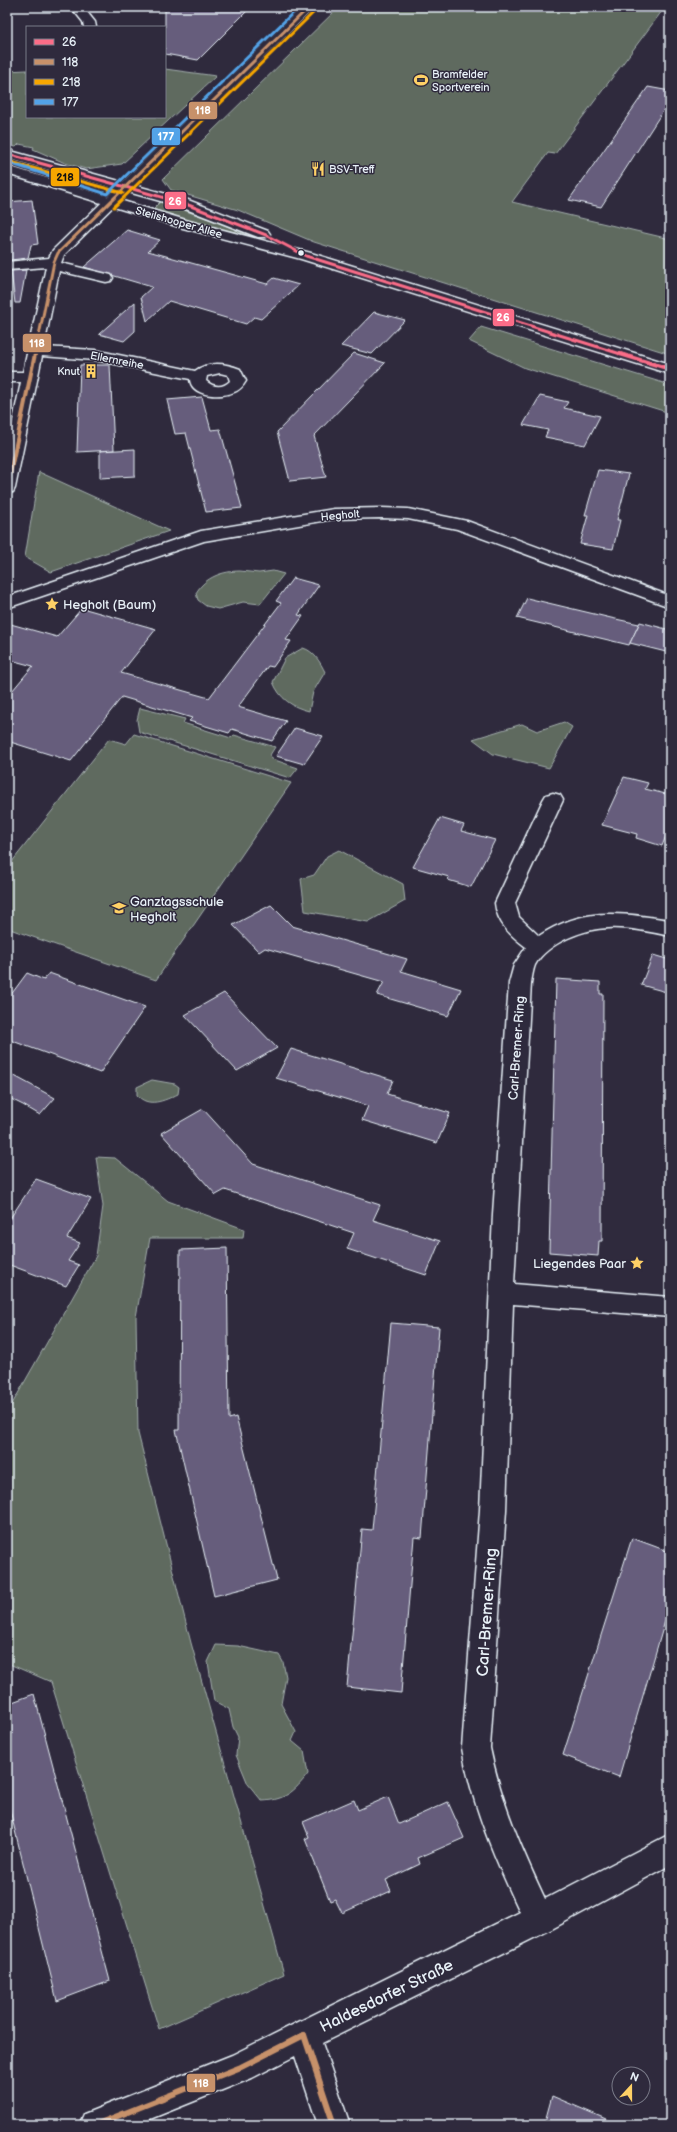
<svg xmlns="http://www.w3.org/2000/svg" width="677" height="2132" font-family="'Balsamiq Sans',sans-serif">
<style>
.green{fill:#5e6a5f;stroke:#a3aeac}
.building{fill:#665d7b;stroke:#e8f1f8}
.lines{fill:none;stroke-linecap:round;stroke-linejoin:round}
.minor-casing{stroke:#e8f1f8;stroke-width:3}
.major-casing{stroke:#e8f1f8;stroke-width:3}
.minor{fill:#2f2a3d;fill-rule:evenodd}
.major{fill:#2f2a3d;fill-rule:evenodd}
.bus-1-far1-casing{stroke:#2f2a3d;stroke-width:5}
.bus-1-casing{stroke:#2f2a3d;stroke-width:6}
.bus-2-far2-casing{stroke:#2f2a3d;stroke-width:5}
.bus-2-far1-casing{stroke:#2f2a3d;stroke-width:6}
.bus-2-casing{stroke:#2f2a3d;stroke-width:10}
.bus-3-casing{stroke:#2f2a3d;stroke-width:5}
.bus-4-casing{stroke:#2f2a3d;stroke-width:5}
.bus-1-far1{stroke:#fb6d88;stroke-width:3}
.bus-1{stroke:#fb6d88;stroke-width:4}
.bus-2-far2{stroke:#c7916a;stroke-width:3}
.bus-2-far1{stroke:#c7916a;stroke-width:4}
.bus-2{stroke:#c7916a;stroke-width:6}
.bus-3{stroke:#f7a600;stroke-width:3}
.bus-4{stroke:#53a3e8;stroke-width:3}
.bus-dot{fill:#e8f1f8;stroke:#2f2a3d;stroke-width:1.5}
.labels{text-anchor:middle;stroke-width:3;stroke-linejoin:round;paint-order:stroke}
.far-poi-label{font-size:11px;fill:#e8f1f8;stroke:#2f2a3d;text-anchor:start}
.far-street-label{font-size:11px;fill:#e8f1f8;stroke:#2f2a3d}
.poi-label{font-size:13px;fill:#e8f1f8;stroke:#2f2a3d;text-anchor:start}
.street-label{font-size:13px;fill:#e8f1f8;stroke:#2f2a3d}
.near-street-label{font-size:16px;fill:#e8f1f8;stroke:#2f2a3d}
.line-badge{stroke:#2f2a3d;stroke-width:1.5}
.badge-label{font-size:11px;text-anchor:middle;font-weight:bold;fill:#fff}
.pale-badge-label{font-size:11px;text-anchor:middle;font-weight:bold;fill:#111}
</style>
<rect width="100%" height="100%" fill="#2f2a3d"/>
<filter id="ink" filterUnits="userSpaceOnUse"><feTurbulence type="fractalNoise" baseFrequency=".025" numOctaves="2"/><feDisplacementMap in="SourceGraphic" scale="8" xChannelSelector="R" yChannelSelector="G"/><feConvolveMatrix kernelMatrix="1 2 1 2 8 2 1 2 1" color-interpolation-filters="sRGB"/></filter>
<g filter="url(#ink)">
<g class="green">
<polygon points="339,7 665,7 555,154 548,153 512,202 670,239 670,354 314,242 238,210 171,190 163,179"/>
<polygon points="165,69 216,76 122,164 86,169 65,163 33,149 34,147 19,144 16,147 7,145 7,71 27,70 27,117 165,117"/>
<polygon points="160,202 215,221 254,238 152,210"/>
<polygon points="481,327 670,385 670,413 525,368 469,341"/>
<polygon points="39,472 169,531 51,572 25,557"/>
<path d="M240,571L259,573L273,571L284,574L260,604L243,602L218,609L206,606L198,600L196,593C205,577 223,571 240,571Z"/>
<path d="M303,648C314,651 320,662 325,672L313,692L309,711C292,707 280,699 273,682L285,658Z"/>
<polygon points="140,708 185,719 183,723 231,738 234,735 275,747 270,755 272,759 298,768 290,778 139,732 137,720"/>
<polygon points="564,722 572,727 549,768 493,754 473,739 522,724 537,731"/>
<polygon points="134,734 291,783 156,980 7,928 7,868 109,739 126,744"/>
<polygon points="339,850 403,884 405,901 368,922 305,911 301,879 314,875 327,856"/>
<path d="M152,1080L175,1084L179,1087L178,1094C164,1101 148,1108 137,1095V1087Z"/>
<polygon points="96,1157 115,1158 168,1201 244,1229 243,1238 150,1238 136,1317 138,1433 191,1643 284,1974 159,2029 51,1682 7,1663 7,1413 96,1256 103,1206"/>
<path d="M216,1645L238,1646L279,1655L283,1662L286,1677L281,1704L296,1732L292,1741L304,1751L308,1774C294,1792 285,1800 262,1801L248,1784L236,1755L238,1737L233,1727L229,1709L214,1701L208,1662Z"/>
</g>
<g class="building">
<polygon points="165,7 251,7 198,60 165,54"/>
<polygon points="648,87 670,91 670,100 601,207 569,200"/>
<polygon points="32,200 38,244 31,245 28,258 10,260 7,238 7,202"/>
<polygon points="127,230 160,240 148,251 267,284 274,278 299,285 261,319 254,317 246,324 169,301 147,321 141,297 152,287 84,267"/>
<polygon points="26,270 20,303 15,303 11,271"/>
<polygon points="135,302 135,331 124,341 99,334"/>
<polygon points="374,312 405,320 372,354 341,346"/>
<polygon points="354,353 385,363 314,436 326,477 290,481 277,432"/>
<polygon points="80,365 110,365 114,450 77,452"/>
<polygon points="540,396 568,402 564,408 600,416 585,445 545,437 548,430 523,425"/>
<polygon points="202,397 211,430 220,429 242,508 206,512 186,433 175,434 167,400"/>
<polygon points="135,449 135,476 100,478 100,451"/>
<polygon points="598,470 629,474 617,520 620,520 613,549 580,544 588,515 585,515"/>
<polygon points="293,578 319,585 298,615 303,616 286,640 291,641 273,667 268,666 238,707 286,721 272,741 232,729 229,733 189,721 192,718 122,697 71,761 7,741 7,697 33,666 7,659 7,623 57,637 82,608 156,629 121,673 209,698 281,603 276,601"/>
<polygon points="527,598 611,618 639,624 629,645 517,618"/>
<polygon points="640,622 670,630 670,653 630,643"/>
<polygon points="295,728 323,736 304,764 276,756"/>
<polygon points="624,777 648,783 645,789 670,795 670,826 662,846 636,838 637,834 602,825"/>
<polygon points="440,818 464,825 461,831 495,840 471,887 448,880 449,877 413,867"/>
<polygon points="271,905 292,926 407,959 401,971 461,989 448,1016 377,995 384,982 265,948 259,952 233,925"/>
<polygon points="653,955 670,960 670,993 641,985"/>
<polygon points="27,973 44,980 49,973 145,1007 100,1073 7,1039 7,1000"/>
<polygon points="556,979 600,982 600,994 603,994 602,1241 599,1241 598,1256 549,1252"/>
<polygon points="224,993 277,1048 237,1071 185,1015"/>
<polygon points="291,1049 393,1080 387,1094 450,1113 437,1143 362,1120 368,1106 276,1078"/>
<polygon points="7,1072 55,1098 40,1115 23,1105 7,1097"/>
<polygon points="203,1109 253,1164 380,1205 373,1220 440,1241 426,1275 347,1249 354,1233 225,1190 216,1195 161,1133"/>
<polygon points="36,1179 91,1199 67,1238 80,1243 68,1261 79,1265 66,1286 7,1264 7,1223"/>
<polygon points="227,1248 229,1419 236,1417 277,1580 214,1596 176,1430 179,1430 180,1250"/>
<polygon points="391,1323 439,1327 422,1538 414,1537 401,1693 347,1687 362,1529 372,1530"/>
<polygon points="632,1538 670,1552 670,1604 619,1777 563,1755"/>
<polygon points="34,1694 110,1981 57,2001 7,1798 7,1704"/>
<polygon points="388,1797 399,1824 448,1802 464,1838 418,1858 420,1864 386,1880 391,1891 342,1913 335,1899 330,1901 305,1839 309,1837 303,1822 354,1800 358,1810"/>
<polygon points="552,2096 620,2125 544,2125"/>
</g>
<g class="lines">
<defs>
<g id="minor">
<polygon points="71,7 83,7 95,22 96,27 84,27 83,22"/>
<path d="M302,7H315L64,255L61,263L111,275L113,278L111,281L106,282L59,271L44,347L95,350L195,371C209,361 225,363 240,369L246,381C243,386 240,390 234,392C222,398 191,397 190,379L95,360L42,356L15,488L13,492L7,493V449L21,382H7V372H23L46,267L7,270V262L49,258L53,250ZM220,373L228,375L230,381C223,388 214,388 206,381L207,376Z"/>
<polygon points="382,508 408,509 467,521 670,596 670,607 457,529 408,519 382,518 334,519 204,541 7,608 7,597 201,531 334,509"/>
<path d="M553,793L560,795L563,800L515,903L519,917L539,936C584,906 620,913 670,920V936C650,932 629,927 609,928C585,928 547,943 535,965C533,970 532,977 531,983L514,1284L670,1297V1317L513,1304L506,1510L490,1748C501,1802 522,1850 545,1899L670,1834V1865L550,1930L322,2043L350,2125H318L295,2056L252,2078L135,2125H79L84,2114L232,2055L520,1912C495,1859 472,1806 462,1748L480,1510L493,1214L509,983L514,965L526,947C511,936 497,923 495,903L543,800L546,795Z"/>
</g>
<g id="major">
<polygon points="7,150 188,200 268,231 270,234 268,237 258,237 178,206 7,158"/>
<polygon points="7,166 189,221 311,253 670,364 670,374 301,259 179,227 7,174"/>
</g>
</defs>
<use href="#minor" class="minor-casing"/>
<use href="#major" class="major-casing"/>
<use href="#minor" class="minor"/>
<use href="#major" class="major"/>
<defs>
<polyline id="bus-1-far1" points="7,154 183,203 266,235 306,256 624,355"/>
<polyline id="bus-1" points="620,354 670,369"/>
<polyline id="bus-2-far2" points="35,355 54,262 58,253 309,7"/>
<polyline id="bus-2-far1" points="7,488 35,354"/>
<g id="bus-2">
<polyline points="304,2035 334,2125"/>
<polyline points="95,2125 241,2067 304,2035"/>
</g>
<g id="bus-3">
<polyline points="7,161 123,193"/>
<polyline points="114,207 314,12"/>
</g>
<polyline id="bus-4" points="9,163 107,194 299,7"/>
</defs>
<use href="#bus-1-far1" class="bus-1-far1-casing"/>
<use href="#bus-1" class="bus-1-casing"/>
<use href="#bus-2-far2" class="bus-2-far2-casing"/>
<use href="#bus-2-far1" class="bus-2-far1-casing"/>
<use href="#bus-2" class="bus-2-casing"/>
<use href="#bus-3" class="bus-3-casing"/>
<use href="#bus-4" class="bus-4-casing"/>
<use href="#bus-1-far1" class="bus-1-far1"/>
<use href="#bus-1" class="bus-1"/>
<use href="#bus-2-far2" class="bus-2-far2"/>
<use href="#bus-2-far1" class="bus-2-far1"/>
<use href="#bus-2" class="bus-2"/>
<use href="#bus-3" class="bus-3"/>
<use href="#bus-4" class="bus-4"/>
</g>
</g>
<defs>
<symbol id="stadium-bare" viewBox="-9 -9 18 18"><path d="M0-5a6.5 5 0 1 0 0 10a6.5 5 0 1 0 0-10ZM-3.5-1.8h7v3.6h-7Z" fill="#ffd166" stroke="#2f2a3d" stroke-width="2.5" paint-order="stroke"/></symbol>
<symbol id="restaurant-bare" viewBox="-9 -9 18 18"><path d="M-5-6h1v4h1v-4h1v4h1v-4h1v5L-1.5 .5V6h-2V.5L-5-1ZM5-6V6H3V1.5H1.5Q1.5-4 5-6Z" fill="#ffd166" stroke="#2f2a3d" stroke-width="2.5" paint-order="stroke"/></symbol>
<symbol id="building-bare" viewBox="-9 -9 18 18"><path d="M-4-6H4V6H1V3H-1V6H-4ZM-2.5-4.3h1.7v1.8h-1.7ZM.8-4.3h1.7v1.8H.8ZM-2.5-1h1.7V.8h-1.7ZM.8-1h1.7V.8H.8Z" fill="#ffd166" stroke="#2f2a3d" stroke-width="2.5" paint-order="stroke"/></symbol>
<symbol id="sight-bare" viewBox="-9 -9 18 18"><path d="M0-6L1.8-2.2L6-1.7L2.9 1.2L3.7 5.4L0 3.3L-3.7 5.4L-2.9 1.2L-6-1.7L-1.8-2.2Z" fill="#ffd166" stroke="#2f2a3d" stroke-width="2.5" paint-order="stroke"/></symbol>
<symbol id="school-bare" viewBox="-9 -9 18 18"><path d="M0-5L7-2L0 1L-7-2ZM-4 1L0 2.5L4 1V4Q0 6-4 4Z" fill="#ffd166" stroke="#2f2a3d" stroke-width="2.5" paint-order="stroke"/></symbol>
</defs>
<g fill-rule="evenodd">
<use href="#stadium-bare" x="411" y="70" width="20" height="20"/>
<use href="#restaurant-bare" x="308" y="159" width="20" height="20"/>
<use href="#building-bare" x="81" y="361" width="20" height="20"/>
<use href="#sight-bare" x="42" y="594" width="20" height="20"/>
<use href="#school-bare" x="109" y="898" width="20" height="20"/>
<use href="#sight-bare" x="627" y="1253" width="20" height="20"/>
</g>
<circle class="bus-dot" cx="301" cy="253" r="3.5"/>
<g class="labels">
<g class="far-poi-label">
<text x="432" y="78">Bramfelder<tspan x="432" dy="13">Sportverein</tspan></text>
<text x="329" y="173">BSV-Treff</text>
<text x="80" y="375" text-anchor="end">Knut</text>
</g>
<g class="far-street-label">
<text transform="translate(179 222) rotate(16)" y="4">Steilshooper Allee</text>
<text transform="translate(117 360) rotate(11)" y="4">Ellernreihe</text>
<text transform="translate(340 515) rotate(-5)" y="4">Hegholt</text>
</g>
<g class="poi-label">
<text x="63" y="609">Hegholt (Baum)</text>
<text x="130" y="906">Ganztagsschule<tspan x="130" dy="15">Hegholt</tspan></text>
<text x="626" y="1268" text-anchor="end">Liegendes Paar</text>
</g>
<g class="street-label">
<text transform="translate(516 1048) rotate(-86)" y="5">Carl-Bremer-Ring</text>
</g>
<g class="near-street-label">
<text transform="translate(486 1612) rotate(-86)" y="6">Carl-Bremer-Ring</text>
<text transform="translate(386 1995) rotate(-26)" y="6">Haldesdorfer Straße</text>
</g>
</g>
<g class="line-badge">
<rect x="188" y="101" width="30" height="19" rx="4" fill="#c7916a"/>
<rect x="151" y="127" width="30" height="19" rx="4" fill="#53a3e8"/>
<rect x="50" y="167" width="30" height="20" rx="4" fill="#f7a600"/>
<rect x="164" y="191" width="23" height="19" rx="4" fill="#fb6d88"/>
<rect x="492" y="308" width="23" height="19" rx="4" fill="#fb6d88"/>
<rect x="22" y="333" width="30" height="20" rx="4" fill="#c7916a"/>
<rect x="186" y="2073" width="30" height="20" rx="4" fill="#c7916a"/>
</g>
<g class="badge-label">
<text x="203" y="114">118</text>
<text x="166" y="140">177</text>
<text x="175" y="205">26</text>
<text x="503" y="321">26</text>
<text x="37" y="347">118</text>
<text x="201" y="2087">118</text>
</g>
<g class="pale-badge-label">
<text x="65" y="181">218</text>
</g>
<rect width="677" height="2132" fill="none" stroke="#2f2a3d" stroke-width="24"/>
<rect x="12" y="12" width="653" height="2108" fill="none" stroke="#e8f1f8" stroke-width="1.5" filter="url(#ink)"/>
<rect x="26" y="26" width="140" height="92" fill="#2f2a3d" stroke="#797a88"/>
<rect x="34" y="39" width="20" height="6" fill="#fb6d88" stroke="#797a88"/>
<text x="62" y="46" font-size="12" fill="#e8f1f8">26</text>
<rect x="34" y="59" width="20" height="6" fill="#c7916a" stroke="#797a88"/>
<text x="62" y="66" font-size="12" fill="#e8f1f8">118</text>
<rect x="34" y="79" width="20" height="6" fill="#f7a600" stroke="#797a88"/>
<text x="62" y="86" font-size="12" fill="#e8f1f8">218</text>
<rect x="34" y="99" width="20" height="6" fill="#53a3e8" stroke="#797a88"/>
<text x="62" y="106" font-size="12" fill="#e8f1f8">177</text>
<g transform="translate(631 2086) rotate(21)"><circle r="19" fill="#2f2a3d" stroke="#797a88"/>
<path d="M0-3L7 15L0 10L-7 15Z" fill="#ffd166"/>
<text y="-6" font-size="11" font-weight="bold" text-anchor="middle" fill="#e8f1f8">N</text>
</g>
</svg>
